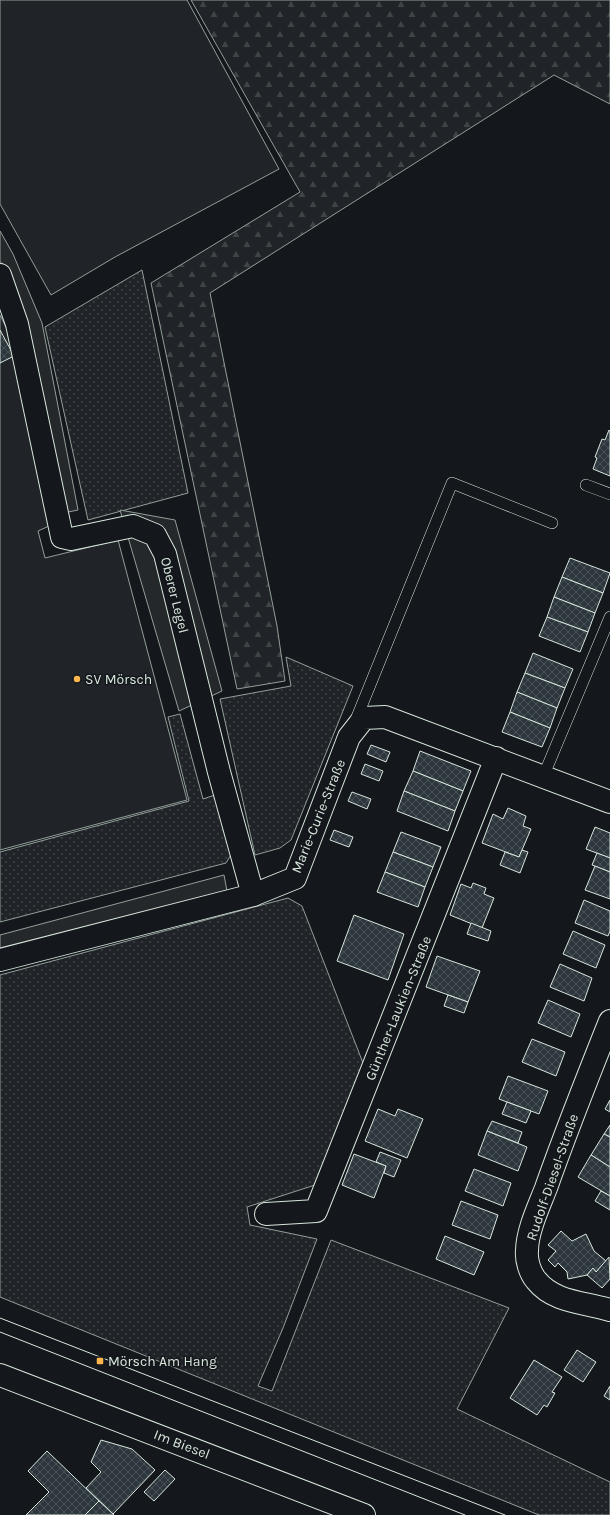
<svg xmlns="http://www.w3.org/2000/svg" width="610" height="1515" font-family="Karla,sans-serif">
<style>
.grass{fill:url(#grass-dots);stroke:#939e99}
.forest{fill:url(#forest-firs);stroke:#939e99}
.park{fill:#202428;stroke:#939e99}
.parking{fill:#24282b;stroke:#939e99}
.building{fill:url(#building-cross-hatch);stroke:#d8e6dc}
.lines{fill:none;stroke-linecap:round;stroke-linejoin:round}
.lane-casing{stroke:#d8e6dc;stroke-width:12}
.street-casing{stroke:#d8e6dc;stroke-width:24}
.lane{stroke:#14181c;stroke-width:11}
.street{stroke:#14181c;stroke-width:22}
.tram{stroke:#d8e6dc;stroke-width:1}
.poi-dot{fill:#ffb74d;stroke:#14181c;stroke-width:1.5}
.labels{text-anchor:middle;stroke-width:3;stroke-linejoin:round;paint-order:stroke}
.street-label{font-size:14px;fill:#d8e6dc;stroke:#14181c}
.poi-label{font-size:14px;fill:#d8e6dc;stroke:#14181c;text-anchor:start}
</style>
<defs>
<pattern id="grass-dots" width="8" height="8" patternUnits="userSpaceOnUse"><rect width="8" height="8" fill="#202428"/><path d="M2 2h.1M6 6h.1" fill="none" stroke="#404447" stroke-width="1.8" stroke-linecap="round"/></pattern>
<pattern id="forest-firs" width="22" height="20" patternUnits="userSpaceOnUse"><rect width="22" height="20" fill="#202428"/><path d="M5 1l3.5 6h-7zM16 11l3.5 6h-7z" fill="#404447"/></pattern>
<pattern id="building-cross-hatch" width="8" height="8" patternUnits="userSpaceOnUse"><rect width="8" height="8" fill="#2c363c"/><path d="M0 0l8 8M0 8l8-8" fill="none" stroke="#4a5358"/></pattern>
</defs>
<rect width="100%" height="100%" fill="#14181c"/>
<g class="grass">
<polygon points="142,270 188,493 88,520 45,327"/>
<polygon points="286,657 353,686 291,840 280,848 255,855 220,699 291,686"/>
<polygon points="180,714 203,799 218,794 232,853 226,863 0,922 0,852 189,801 168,717"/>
<polygon points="288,898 302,906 363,1063 315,1185 247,1207 250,1225 317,1239 283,1328 258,1386 272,1391 331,1240 509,1308 457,1409 610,1482 610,1515 539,1515 0,1297 0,975"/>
</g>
<polygon class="forest" points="191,0 610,0 610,104 554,75 210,293 277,626 285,681 237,689 151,283 300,192"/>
<g class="park">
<polygon points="0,0 187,0 279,169 115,257 51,295 0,204"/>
<polygon points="0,315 12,339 49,526 38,531 45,558 118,540 187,800 0,850"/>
</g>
<g class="parking">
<polygon points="0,231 13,254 42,323 78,510 63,513 4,267 0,261"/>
<polygon points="120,510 175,520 222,691 179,711"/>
<polygon points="224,875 227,891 0,950 0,935"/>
</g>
<g class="building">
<polygon points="0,330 14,356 0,363"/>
<polygon points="609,430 610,431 610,476 593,469 597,458 595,457 602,439 605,440"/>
<polygon points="570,558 610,573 603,593 562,577"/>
<polygon points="562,577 603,593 595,613 554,597"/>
<polygon points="554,597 595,613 588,632 547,617"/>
<polygon points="547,617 588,632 580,652 539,636"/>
<polygon points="533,653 573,669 565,688 525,673"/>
<polygon points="525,673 565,688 557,708 517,692"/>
<polygon points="517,692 557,708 550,728 510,712"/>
<polygon points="510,712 550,728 542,747 502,732"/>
<polygon points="371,745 390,752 386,762 367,754"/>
<polygon points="420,751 471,771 463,791 413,771"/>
<polygon points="365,764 383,771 379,781 361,774"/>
<polygon points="413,771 463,791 455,811 404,791"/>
<polygon points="404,791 455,811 448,831 397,811"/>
<polygon points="352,792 371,799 367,809 348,801"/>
<polygon points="508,808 526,816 523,826 531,829 519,857 482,843 493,814 503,819"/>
<polygon points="595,827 610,833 610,858 586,849"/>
<polygon points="334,830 353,837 349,847 330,840"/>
<polygon points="401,832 441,847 433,867 393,852"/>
<polygon points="522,850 528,852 520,873 500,865 505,852 519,857"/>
<polygon points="393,852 433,867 425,887 385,872"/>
<polygon points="597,853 610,858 610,872 592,865"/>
<polygon points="595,866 610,872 610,899 585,890"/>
<polygon points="385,872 425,887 418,907 377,892"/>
<polygon points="473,883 486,888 484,894 494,898 482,928 450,915 461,884 471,888"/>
<polygon points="584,900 610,911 610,931 608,936 575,923"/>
<polygon points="354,915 404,934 388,980 337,961"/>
<polygon points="471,923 491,931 488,941 467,934"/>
<polygon points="573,931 605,945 596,968 563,954"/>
<polygon points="437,956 480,971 468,1002 426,987"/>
<polygon points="560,964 592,978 584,1001 550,987"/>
<polygon points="448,995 468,1002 464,1013 444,1006"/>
<polygon points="548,1000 580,1014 571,1037 538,1023"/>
<polygon points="532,1039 565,1052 556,1076 522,1062"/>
<polygon points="508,1076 548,1091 539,1114 499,1099"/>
<polygon points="610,1100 610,1112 605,1109"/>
<polygon points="507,1102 531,1111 526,1123 502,1114"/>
<polygon points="378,1109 395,1116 398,1109 423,1119 407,1158 365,1141"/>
<polygon points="492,1121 522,1132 518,1143 487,1131"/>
<polygon points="610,1125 610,1137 604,1134"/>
<polygon points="487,1131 527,1147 518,1171 478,1155"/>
<polygon points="604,1134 610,1137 610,1167 591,1155"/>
<polygon points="380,1152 401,1160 394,1177 384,1173 386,1166 376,1162"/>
<polygon points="354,1154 386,1166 374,1198 342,1185"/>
<polygon points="591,1155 610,1167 610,1196 578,1177"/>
<polygon points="474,1169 511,1183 503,1206 465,1191"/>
<polygon points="601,1191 610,1196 610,1210 595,1201"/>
<polygon points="461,1201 498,1215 490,1239 452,1225"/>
<polygon points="561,1231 572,1241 586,1234 594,1251 606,1261 596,1272 593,1268 587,1275 568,1279 567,1272 558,1263 555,1267 548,1260 556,1251 548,1245"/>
<polygon points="445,1236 484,1252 474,1275 436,1259"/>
<polygon points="609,1257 610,1279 602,1288 587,1275 593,1268 596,1272"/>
<polygon points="577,1350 596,1362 583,1382 564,1370"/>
<polygon points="534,1360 562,1377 552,1392 555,1393 547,1407 544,1405 537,1415 510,1398"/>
<polygon points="610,1386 610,1400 604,1396"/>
<polygon points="101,1440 132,1449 155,1470 113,1514 86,1488 101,1472 91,1462"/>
<polygon points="47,1451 99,1501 85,1515 26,1515 49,1492 28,1471"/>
<polygon points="165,1470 175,1479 154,1501 144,1492"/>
<polygon points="99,1501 113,1514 114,1515 85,1515"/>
</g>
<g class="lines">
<defs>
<g id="lane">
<polyline points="586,485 610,494"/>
<polyline points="355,722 452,483 552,523"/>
<polyline points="543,777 610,617"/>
</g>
<g id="street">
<polyline points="0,275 17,324 62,537 71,539 133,526 155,535 165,554 219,772 253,895"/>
<polyline points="0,960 253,895 295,878 349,737 364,718 385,717 610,802"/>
<path d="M610,1021C588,1076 566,1131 546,1188C539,1206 527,1231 527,1251C526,1260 530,1273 536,1280C554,1303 585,1302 610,1310"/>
<polyline points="266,1214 316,1211 496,758"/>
<polyline points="0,1375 364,1515"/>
</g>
</defs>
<use href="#lane" class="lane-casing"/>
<use href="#street" class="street-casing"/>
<use href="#lane" class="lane"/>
<use href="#street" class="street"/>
<g class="tram">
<polyline points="0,1318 505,1515"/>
<polyline points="0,1332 465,1515"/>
</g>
</g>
<g class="poi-dot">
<circle cx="77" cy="679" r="4"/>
<rect x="96" y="1357" width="8" height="8" rx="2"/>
</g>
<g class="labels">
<g class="street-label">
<text transform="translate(175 595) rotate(76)" y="5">Oberer Legel</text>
<text transform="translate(318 816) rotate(-68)" y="5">Marie-Curie-Straße</text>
<text transform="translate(398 1008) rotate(-68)" y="5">Günther-Laukien-Straße</text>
<text transform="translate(552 1177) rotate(-71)" y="5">Rudolf-Diesel-Straße</text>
<text transform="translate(182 1444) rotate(21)" y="5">Im Biesel</text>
</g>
<g class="poi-label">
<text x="85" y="684">SV Mörsch</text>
<text x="108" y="1366">Mörsch Am Hang</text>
</g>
</g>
</svg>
